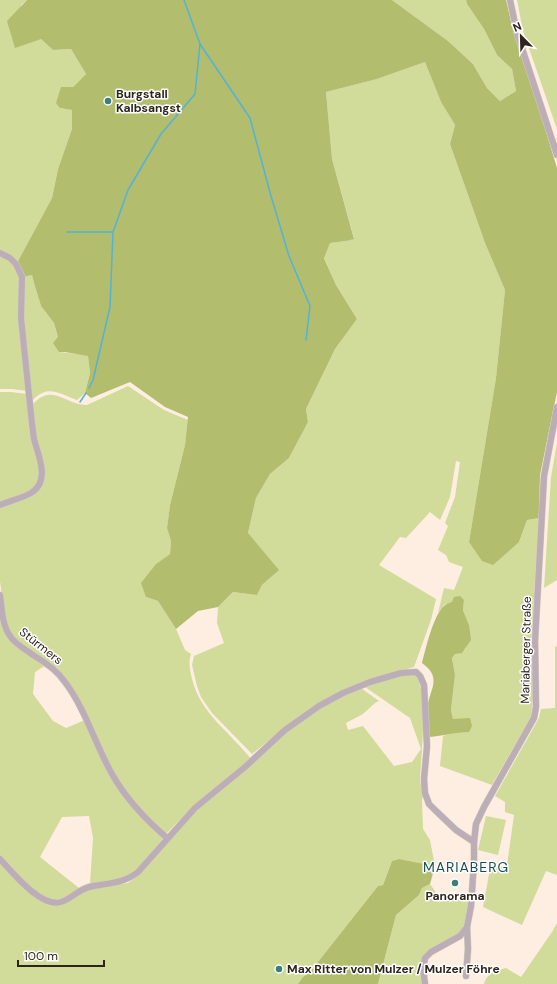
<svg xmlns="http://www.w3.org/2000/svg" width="557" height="984" font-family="'DM Sans',sans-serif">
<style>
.green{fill:#d1db9a}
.forest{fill:#b2bd6e}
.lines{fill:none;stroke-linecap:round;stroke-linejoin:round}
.stream{stroke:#53b3d6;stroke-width:1.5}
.minor-casing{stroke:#d8cabe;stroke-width:7}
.minor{stroke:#bbaeb6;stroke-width:6}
.poi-dot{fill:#39807b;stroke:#fefefe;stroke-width:1.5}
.labels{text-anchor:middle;stroke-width:3;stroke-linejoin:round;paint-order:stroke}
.poi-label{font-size:12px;font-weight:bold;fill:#2d241c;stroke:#fefefe;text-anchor:start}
.street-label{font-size:12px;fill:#2d241c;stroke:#fefefe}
.quarter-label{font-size:14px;letter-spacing:1px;fill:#15504c;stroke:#fefefe}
</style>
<rect width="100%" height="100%" fill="#fdeee1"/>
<g class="green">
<polygon points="0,0 27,0 21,5 41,39 53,50 71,49 86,74 73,87 60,108 72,110 72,129 58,169 52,198 17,263 0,252"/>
<polygon points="392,0 466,0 467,4 484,29 497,55 512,69 516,91 500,101 487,88 473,64 448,41"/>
<polygon points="517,0 557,0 557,129 523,31"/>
<polygon points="425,62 441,102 455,125 450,144 485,243 505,290 496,378 469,542 519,542 527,520 539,518 531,641 533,695 531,717 492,785 440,766 443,736 456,732 469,732 453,719 451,710 455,675 452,658 455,654 462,652 466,648 469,625 463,610 464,600 444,605 438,613 444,588 454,590 463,567 449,562 446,555 438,550 448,526 445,523 455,497 460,462 456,461 450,497 440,520 430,512 406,538 400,537 379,565 436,599 431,620 414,667 369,680 284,728 252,754 212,713 201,697 197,686 192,665 194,656 224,643 217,623 218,607 233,592 257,595 262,585 273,575 248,533 256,498 270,474 289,458 308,422 306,409 335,349 357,319 336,285 324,257 330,243 346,241 354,238 332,159 326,92 377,79"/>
<polygon points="0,255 16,266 20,277 27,391 12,389 0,389"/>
<path d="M32,275L34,283L41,306L54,323L58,337L59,352L88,355L90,373L85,393L77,400C58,393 47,384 32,401L23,317V277Z"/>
<path d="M128,386L164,410L188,420L185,445L170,505L167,528L171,541L170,554L156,564L146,597L158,601L176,629L185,650L191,654C188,663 190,670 192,679C200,713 230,732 251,759L193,806L166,834L144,816L113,773L77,696L34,653L11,636L5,619L0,581V507L25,498L43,481L35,436L32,405C53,382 64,405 87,405Z"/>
<path d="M0,392H11L27,394C28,409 28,423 31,437C33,451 45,472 36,485C28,495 11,498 0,502Z"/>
<polygon points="557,443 557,580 544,588 551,477"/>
<path d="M0,609L4,630L46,665L35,672L33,694L53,721L66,728L85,720L110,775L148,824L163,839L132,874L118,880L90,884L93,838L89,816L62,817L40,857L79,888C73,893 66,899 58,900C41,903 11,867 0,856Z"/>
<polygon points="555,646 557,647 557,875 546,871 522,925 483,907 490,869 507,865 514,815 505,812 505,802 495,796 539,718 541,709 555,708"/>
<path d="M401,675H415C429,688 421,758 420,779C420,786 425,793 422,800L423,829L430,840L435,866L399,859L392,861L383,885L378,886L310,972L303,977L298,984H0V863L51,905L88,889L128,883L135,878L197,810L286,731L320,708L344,695L361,688L379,701L375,703L363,714L346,723L348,730L363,726L394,766L412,762L421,749L410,718L365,687L366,685Z"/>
<polygon points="486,816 506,820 498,855 478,850"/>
<path d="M430,884L437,894L469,901C467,912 466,926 459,934C456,936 452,938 448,940C425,952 416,956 422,984H378L396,915L419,895L422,888Z"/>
<path d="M557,923V984H484C487,973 495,971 506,968L521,977L552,932Z"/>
</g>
<g class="forest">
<polygon points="27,0 392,0 448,41 473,64 487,88 500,101 516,91 512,69 497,55 484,29 467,4 466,0 506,0 514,34 541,115 557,168 557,392 540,475 539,518 527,520 519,542 493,565 482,561 469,542 496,378 505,290 485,243 450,144 455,125 441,102 425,62 377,79 326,92 332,159 354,239 346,241 330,243 324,258 336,285 357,319 335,349 306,409 308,422 289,458 270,474 256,498 248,533 279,570 262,585 257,595 233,592 218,607 198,611 176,629 158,601 146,597 141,583 156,564 170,554 171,541 167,528 170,505 185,445 188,417 165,407 130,382 91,398 85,393 90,373 88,356 65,352 59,352 53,343 58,337 54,323 41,306 34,283 32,275 23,277 17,263 52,198 58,169 72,129 72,110 60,108 56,103 61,87 73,87 86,74 71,49 53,50 41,39 15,48 7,21"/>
<path d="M460,596L464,600L463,610L469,625L471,640L462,653L455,654L452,658L455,675L451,710L453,719L470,718L472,726L469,732C455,732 443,736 429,737C428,729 426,719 427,711C428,690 444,679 422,663C426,648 433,616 444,606C446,604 449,603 452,602L454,597Z"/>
<polygon points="399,859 435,866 430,884 422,888 419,895 396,915 378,984 298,984 303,977 310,972 378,886 383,885 392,861"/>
</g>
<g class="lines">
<g class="stream">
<polyline points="200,44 250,118 271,196 289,256 310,306 306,340"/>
<polyline points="67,232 113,232"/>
<polyline points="89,388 93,380 110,307 113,232 128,190 161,134 195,94 200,44 184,0"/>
<polyline points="80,402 86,393"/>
</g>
<defs>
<g id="minor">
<polyline points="510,0 517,33 557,155"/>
<path d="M0,253L10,258L16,264L22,277L21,318L32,424C33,429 33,434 34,439C38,455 51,481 31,493C22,498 10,501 0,505"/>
<path d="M0,595C2,609 2,625 10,636C15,644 25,649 33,655C45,662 57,670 65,682C86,710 95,744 112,774C126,799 145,819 167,838"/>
<path d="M0,859C13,873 41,908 61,902C71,899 78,890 89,887C106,883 123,884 138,872L195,808L245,767L285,730L319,706L343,693L370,682L401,673L416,672L420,676L424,685L427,746L424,779L425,793L429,804L435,810L456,830L474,842"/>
<polyline points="466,976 468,949 467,927"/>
<polyline points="425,984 423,969 425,958 431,952 460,936 467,927 471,906 474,862 474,842 476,824 484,807 534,718 536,707 535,641 544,476 557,407"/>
</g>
</defs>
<use href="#minor" class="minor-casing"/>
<use href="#minor" class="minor"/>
</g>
<g class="poi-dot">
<circle cx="108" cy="101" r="4"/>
<circle cx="455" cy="883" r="4"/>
<circle cx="279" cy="969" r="4"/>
</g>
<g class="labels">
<g class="poi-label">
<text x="116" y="98">Burgstall<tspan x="116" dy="14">Kalbsangst</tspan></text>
<text x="455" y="900" text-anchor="middle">Panorama</text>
<text x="287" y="973">Max Ritter von Mulzer / Mulzer Föhre</text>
</g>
<g class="street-label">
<text transform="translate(41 646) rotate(38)" y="4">Stürmers</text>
<text transform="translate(526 650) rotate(-89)" y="4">Mariaberger Straße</text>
</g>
<g class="quarter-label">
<text x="466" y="872">MARIABERG</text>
</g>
</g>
<g transform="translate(521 36) rotate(337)" stroke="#fefefe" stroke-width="3" paint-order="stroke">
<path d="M0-3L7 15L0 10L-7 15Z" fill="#2d241c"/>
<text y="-6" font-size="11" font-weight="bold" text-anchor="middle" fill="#2d241c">N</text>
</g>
<path d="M18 960v6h86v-6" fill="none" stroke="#2d241c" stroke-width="2"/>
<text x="24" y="960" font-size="12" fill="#2d241c" stroke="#fefefe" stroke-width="3" paint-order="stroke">100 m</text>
</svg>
